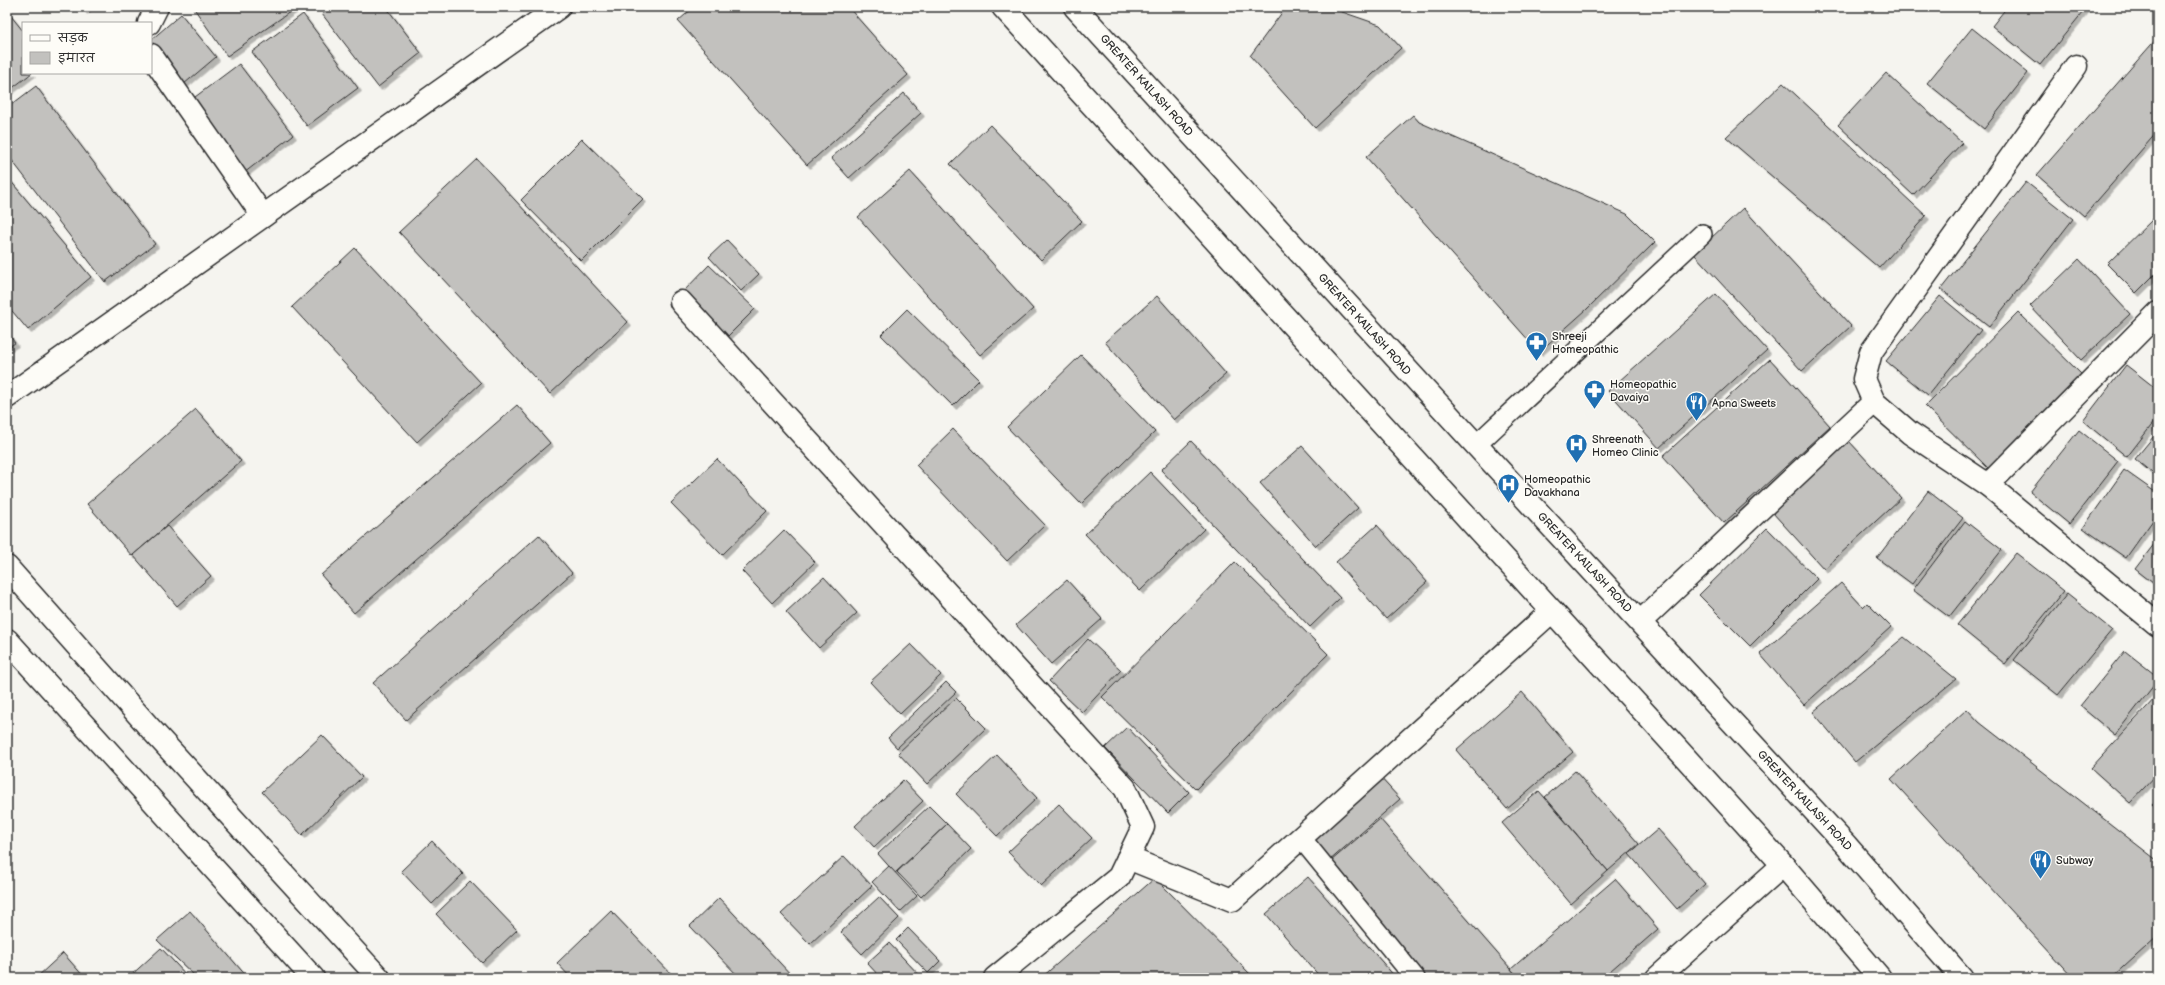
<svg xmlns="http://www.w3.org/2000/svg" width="2165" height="985" font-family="'Balsamiq Sans','Playpen Sans Deva',sans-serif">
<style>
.building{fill:#c2c1be;stroke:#2b2b2b;filter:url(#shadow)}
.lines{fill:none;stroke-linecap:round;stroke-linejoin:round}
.service-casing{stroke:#2b2b2b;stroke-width:22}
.minor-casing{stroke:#2b2b2b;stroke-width:25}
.tertiary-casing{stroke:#2b2b2b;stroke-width:25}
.secondary-casing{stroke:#2b2b2b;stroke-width:25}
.service{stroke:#fdfcf7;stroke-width:19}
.minor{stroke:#fdfcf7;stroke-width:22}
.tertiary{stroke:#fdfcf7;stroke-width:22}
.secondary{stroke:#fdfcf7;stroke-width:22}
.labels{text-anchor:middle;stroke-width:3;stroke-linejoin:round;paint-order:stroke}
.street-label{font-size:11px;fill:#2b2b2b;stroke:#fdfcf7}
.poi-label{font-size:11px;fill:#2b2b2b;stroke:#fdfcf7;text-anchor:start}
</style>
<defs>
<filter id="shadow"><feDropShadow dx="3.5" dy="3.5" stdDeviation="0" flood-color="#0004"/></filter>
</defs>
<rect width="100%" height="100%" fill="#f5f4ef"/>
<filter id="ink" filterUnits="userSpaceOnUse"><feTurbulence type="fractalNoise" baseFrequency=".025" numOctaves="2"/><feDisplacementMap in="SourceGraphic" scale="8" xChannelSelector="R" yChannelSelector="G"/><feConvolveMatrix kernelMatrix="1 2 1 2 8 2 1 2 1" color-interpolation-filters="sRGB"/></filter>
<g filter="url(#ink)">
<g class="building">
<polygon points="81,7 88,7 84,11"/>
<polygon points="193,7 297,7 227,56"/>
<polygon points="331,7 386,7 421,53 378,87 322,14"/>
<polygon points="694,7 848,7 908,75 807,165 678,21"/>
<polygon points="1286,7 1328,7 1380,25 1401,48 1315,128 1250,56"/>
<polygon points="2007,7 2087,7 2040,65 1992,26"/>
<polygon points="7,11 23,31 23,73 32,73 7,92"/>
<polygon points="181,14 216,57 184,84 151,43 151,40"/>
<polygon points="303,14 358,88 307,126 252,52"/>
<polygon points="1972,28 2028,73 1984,129 1927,83"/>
<polygon points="2158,37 2158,131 2084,216 2037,175"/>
<polygon points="239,64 293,135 244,173 191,100"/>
<polygon points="1886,73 1962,143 1913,195 1838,125"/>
<polygon points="1783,83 1926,216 1879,268 1726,137"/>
<polygon points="36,86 155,244 105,282 7,154 7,108"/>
<polygon points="904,93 921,113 849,178 831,158"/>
<polygon points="1413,115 1419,122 1627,214 1655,242 1586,310 1539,352 1366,157"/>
<polygon points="990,125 1082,221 1041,260 950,164"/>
<polygon points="582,139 643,199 581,261 521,200"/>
<polygon points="477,159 628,322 550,394 399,232"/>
<polygon points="910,171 1033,309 980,355 858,217"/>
<polygon points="9,179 91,277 28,330 7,305 7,181"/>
<polygon points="2026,182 2073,219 1989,327 1941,289"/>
<polygon points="1743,208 1851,326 1802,371 1694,254"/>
<polygon points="2153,219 2158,223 2158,271 2136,293 2107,264"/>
<polygon points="727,240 759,274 741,291 709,257"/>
<polygon points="355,248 481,383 417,442 292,307"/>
<polygon points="2079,259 2130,314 2081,360 2030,306"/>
<polygon points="709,265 755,309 728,336 683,292"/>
<polygon points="1716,294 1767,350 1659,448 1608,391"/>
<polygon points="1157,296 1226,374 1174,420 1105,342"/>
<polygon points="1940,296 1981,330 1928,395 1886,361"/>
<polygon points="907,309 979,380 953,406 881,335"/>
<polygon points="2018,312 2083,376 1990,470 1925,406"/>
<polygon points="7,332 15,343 7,348"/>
<polygon points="1081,355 1155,432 1081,504 1007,427"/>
<polygon points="1770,359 1830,426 1724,523 1663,456"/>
<polygon points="2126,365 2158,390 2158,417 2127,457 2083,421"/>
<polygon points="517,405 550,443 354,613 321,575"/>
<polygon points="196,409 241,461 132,556 87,504"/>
<polygon points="953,429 1045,525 1007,561 916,465"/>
<polygon points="2079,430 2118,461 2069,524 2030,492"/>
<polygon points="2158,431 2158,478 2135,459"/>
<polygon points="1191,441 1340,598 1310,627 1161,470"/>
<polygon points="1849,441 1901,498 1824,569 1772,512"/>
<polygon points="1302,446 1358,508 1316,546 1260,483"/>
<polygon points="717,459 767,511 722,555 671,503"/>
<polygon points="2124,470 2158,494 2158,513 2126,558 2083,528"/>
<polygon points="1150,472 1204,529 1140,591 1085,534"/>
<polygon points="1928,491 1963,518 1912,584 1877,558"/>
<polygon points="1965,521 2002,550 1949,617 1913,590"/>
<polygon points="1377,525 1427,582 1386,619 1336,562"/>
<polygon points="167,526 211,576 177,606 133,555"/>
<polygon points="1767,528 1817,579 1750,646 1699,595"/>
<polygon points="784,530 815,562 772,603 742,571"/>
<polygon points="539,535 572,573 406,720 373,683"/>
<polygon points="2158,539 2158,587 2135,569"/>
<polygon points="2016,553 2064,591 2005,664 1957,625"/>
<polygon points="1235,562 1328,654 1196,789 1102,697"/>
<polygon points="824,577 857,613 819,648 786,612"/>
<polygon points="1067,580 1102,619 1051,664 1016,625"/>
<polygon points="1841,583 1863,607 1867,603 1891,627 1804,705 1760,654"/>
<polygon points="2067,594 2112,630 2058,695 2014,660"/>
<polygon points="1904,637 1956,679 1855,762 1813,712"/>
<polygon points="1088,639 1121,670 1082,712 1049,681"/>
<polygon points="911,644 941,675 900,714 870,682"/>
<polygon points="2125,651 2158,677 2158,680 2115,735 2080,706"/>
<polygon points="946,682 956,692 897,748 888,738"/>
<polygon points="1522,692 1573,752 1507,809 1456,750"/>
<polygon points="2156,697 2158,699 2158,773 2130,803 2091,768"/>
<polygon points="956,698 986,728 927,784 898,753"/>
<polygon points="1967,709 1979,722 2158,861 2158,936 2112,978 2073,978 1891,779"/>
<polygon points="1127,727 1189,792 1168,813 1105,748"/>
<polygon points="322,735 362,777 302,835 262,792"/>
<polygon points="997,755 1037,798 997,836 956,794"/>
<polygon points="1575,771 1639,844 1608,871 1545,797"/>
<polygon points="1378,775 1400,799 1328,862 1306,837"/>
<polygon points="903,780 923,801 874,847 855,826"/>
<polygon points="1539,791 1608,871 1571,904 1502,823"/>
<polygon points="2158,798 2158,810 2152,804"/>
<polygon points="1059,804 1092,838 1041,886 1008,852"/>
<polygon points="929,806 947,824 895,873 878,854"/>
<polygon points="1380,819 1517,976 1515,978 1421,978 1324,867"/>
<polygon points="947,824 971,849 921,897 897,872"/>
<polygon points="1658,829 1705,884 1677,909 1629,854"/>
<polygon points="432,841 463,874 432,904 401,871"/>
<polygon points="844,856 872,886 810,944 781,914"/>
<polygon points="889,866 917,896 900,912 872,882"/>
<polygon points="1308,877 1396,978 1321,978 1266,914"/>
<polygon points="1155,878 1254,978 1041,978"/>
<polygon points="1615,879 1658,929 1602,978 1519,978 1511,969"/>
<polygon points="470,881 517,930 482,963 436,914"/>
<polygon points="879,897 899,918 862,954 841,932"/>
<polygon points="719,898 794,978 740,978 690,926"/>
<polygon points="190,911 248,978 197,978 157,940"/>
<polygon points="611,911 675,978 571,978 557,963"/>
<polygon points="908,928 940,961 928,973 896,940"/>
<polygon points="889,943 921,977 919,978 881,978 867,963"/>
<polygon points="161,948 189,978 128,978"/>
<polygon points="63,953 85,978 36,978"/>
</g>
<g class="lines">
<defs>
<g id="service">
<polyline points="1476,445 1702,234"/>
<polyline points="1301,838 1415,978"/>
</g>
<g id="minor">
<polyline points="149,23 157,7"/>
<polyline points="151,55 263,216"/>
<polyline points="2076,66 1871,352 1864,379 1874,402 1910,433 1988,485 2158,625"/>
<polyline points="681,302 1125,788 1143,827 1119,877 995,978"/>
<polyline points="7,397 559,7"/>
<polyline points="1988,485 2158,313"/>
<polyline points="1640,622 1874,402"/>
<polyline points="1128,858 1232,900 1552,611"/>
</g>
<polyline id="tertiary" points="1657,978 1783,865"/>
<g id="secondary">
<polyline points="1003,7 1783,865 1880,978"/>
<polyline points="1075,7 1476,445 1845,844 1962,978"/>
<polyline points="7,567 149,727 379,978"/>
<polyline points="7,640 313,978"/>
</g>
</defs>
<use href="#service" class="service-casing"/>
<use href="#minor" class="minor-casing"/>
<use href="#tertiary" class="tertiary-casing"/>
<use href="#secondary" class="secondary-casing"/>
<use href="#service" class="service"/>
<use href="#minor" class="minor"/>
<use href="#tertiary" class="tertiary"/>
<use href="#secondary" class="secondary"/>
</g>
</g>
<defs>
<symbol id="pharmacy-pin" viewBox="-11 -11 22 30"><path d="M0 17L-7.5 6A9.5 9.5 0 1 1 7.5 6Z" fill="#1f6fb2" stroke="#fdfcf7"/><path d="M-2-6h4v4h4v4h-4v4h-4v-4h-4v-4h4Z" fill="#fff"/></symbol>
<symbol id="restaurant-pin" viewBox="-11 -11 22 30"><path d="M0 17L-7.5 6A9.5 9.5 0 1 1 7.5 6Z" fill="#1f6fb2" stroke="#fdfcf7"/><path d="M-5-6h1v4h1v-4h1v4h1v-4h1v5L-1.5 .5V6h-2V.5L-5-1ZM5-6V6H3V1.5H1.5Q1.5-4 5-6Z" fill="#fff"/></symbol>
<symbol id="hospital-pin" viewBox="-11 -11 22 30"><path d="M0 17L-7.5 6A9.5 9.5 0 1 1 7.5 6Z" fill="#1f6fb2" stroke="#fdfcf7"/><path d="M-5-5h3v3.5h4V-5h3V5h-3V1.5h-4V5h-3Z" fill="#fff"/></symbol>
</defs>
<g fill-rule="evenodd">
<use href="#pharmacy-pin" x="1524" y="330" width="25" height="34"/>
<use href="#pharmacy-pin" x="1582" y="378" width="25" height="34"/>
<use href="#restaurant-pin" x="1684" y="390" width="25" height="34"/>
<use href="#hospital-pin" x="1564" y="432" width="25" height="34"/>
<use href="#hospital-pin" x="1496" y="472" width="25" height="34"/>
<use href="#restaurant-pin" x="2028" y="848" width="25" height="34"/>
</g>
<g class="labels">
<g class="street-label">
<text transform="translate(1147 85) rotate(48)" y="4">GREATER KAILASH ROAD</text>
<text transform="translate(1365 324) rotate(48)" y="4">GREATER KAILASH ROAD</text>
<text transform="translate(1585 562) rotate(47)" y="4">GREATER KAILASH ROAD</text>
<text transform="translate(1805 800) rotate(47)" y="4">GREATER KAILASH ROAD</text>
</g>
<g class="poi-label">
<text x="1552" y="340">Shreeji<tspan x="1552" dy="13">Homeopathic</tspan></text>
<text x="1610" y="388">Homeopathic<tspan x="1610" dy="13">Davaiya</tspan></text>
<text x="1712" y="407">Apna Sweets</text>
<text x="1592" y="443">Shreenath<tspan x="1592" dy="13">Homeo Clinic</tspan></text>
<text x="1524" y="483">Homeopathic<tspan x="1524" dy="13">Davakhana</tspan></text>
<text x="2056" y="864">Subway</text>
</g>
</g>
<rect width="2165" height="985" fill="none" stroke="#fdfcf7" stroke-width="24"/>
<rect x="12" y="12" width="2141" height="961" fill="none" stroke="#2b2b2b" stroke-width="1.5" filter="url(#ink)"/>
<rect x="22" y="22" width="130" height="52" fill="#fdfcf7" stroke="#a9a8a5"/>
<rect x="30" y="35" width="20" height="6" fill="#fdfcf7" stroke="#a9a8a5"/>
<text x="58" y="42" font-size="12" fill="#2b2b2b">सड़क</text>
<rect x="30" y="52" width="20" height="12" fill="#c2c1be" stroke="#a9a8a5"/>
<text x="58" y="62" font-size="12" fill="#2b2b2b">इमारत</text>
</svg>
